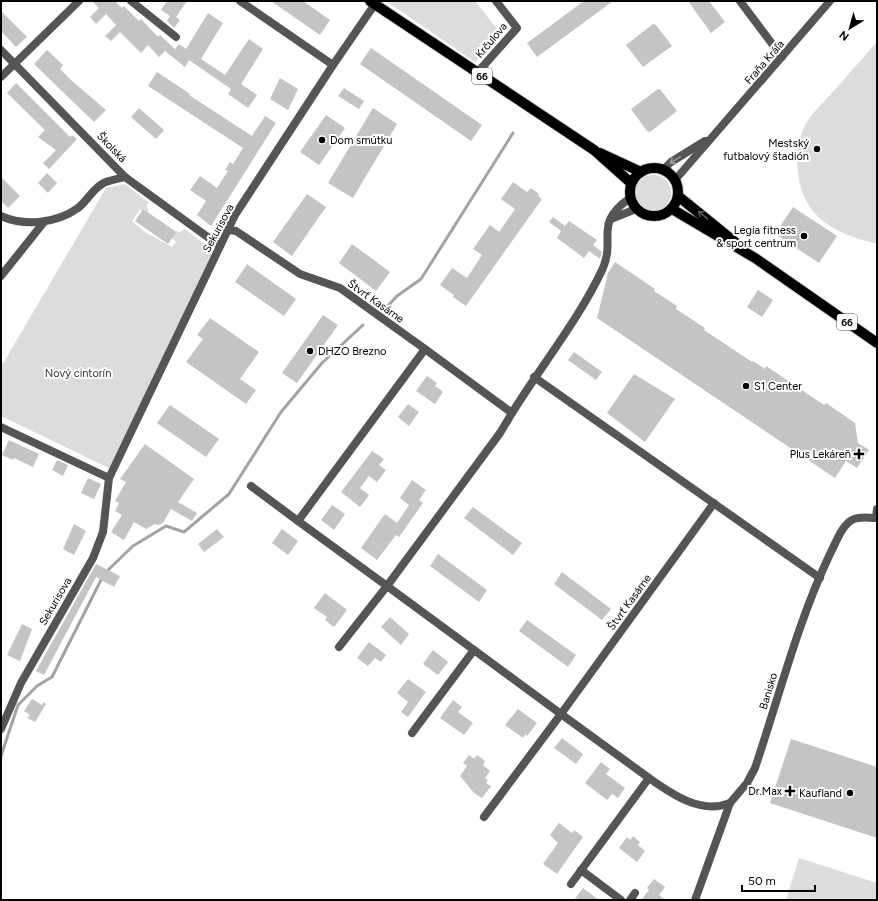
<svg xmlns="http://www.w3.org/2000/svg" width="878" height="901" font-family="Figtree,sans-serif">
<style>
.green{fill:#dcdcdc}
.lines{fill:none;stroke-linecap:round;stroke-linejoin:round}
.stream{stroke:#a3a3a3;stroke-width:3}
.building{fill:#c4c4c4}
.primary-casing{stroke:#dbdbdb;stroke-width:12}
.street{stroke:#555;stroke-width:8}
.primary{stroke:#000;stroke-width:10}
.oneway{stroke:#999}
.oneway2{stroke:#595959}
.poi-dot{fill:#000;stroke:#fff;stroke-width:1.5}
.labels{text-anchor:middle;stroke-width:4;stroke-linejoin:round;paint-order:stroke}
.shield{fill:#fff;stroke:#4c4c4c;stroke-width:1}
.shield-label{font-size:10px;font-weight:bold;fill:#000}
.street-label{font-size:11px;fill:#000;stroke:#fff}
.poi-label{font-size:11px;fill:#000;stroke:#fff;text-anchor:end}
.park-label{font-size:11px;fill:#333;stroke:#fff}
</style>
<rect width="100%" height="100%" fill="#fff"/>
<g class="green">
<polygon points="386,1 475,1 501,34 475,62"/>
<path d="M877,42V244C837,234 803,219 798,173C796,156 798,141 805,125C811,114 822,104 830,95C846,77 861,60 877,42Z"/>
<circle cx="653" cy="193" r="18"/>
<polygon points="125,184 148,202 147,207 149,213 144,209 142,211 140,210 132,221 145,232 172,247 176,242 172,238 176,233 175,231 180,232 185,229 216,253 109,468 1,416 1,367 106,188"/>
<polygon points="799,858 877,883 877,900 786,900"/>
</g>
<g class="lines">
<g class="stream">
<polyline points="384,310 397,296 421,279 513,133"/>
<polyline points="106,572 133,546 166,526 184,532 229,494 281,412 322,363 363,325"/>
<polyline points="1,756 18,705 37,686 52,677 103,576"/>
</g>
</g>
<g class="building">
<polygon points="92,1 115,1 122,8 124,6 139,21 141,19 158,37 160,35 175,49 179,44 186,49 208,13 223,23 201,59 225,75 249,39 263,49 241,84 257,95 248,108 228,94 231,89 189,60 185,67 165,51 159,57 148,45 141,53 120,32 111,41 105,36 116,25 106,14 96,24 90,17 99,8"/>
<polygon points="167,1 187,1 176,17 180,20 174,28 167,21 170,16 161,10"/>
<polygon points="271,1 303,1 330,20 320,35"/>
<polygon points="584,1 613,1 537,57 527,43"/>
<polygon points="688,1 709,1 725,22 711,33"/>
<polygon points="1,11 27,37 16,47 1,31"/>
<polygon points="653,24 656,25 672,46 643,67 626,45"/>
<polygon points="371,48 482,125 471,141 360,64"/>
<polygon points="47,50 63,65 60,69 72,81 106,110 94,122 34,64"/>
<polygon points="157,72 190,94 189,95 252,136 265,116 276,123 211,226 197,215 206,201 190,190 200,176 217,188 228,171 225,170 230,162 233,164 243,148 148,86"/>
<polygon points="280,78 298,89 288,110 270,99"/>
<polygon points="16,83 70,137 72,135 77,139 49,169 43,163 56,150 38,137 45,130 7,93"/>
<polygon points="344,88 364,101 359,109 338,96"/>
<polygon points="658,89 660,89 677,111 650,132 647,131 631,109"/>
<polygon points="139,108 164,130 156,139 131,117"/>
<polygon points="373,108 397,124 353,198 328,183"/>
<polygon points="326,115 345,128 319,165 300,152"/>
<polygon points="47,173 57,183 48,193 38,183"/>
<polygon points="1,177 20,196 8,208 1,201"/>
<polygon points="513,182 527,192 531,188 539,194 538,196 542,199 466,306 453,297 454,295 440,285 452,268 467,278 482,255 473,249 490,225 499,232 515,209 501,199"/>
<polygon points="307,194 326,207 292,256 273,242"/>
<polygon points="793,207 837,236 819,263 775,234"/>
<polygon points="143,209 175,231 176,233 168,244 135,221"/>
<polygon points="553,217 565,226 569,221 597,240 593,245 602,252 600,259 589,251 584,258 557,238 561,231 549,222"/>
<polygon points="352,244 390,272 376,291 339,263"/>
<polygon points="615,262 655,289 654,291 677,306 676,309 705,328 704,330 752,362 753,361 765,369 766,366 824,405 826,403 855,423 858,443 869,450 857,468 846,461 835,478 597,318 608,273"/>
<polygon points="247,264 296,299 284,316 235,282"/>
<polygon points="758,290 773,300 762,317 747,307"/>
<polygon points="323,315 338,325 297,383 282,373"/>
<polygon points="210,318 259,352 240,379 256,390 246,404 186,362 203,339 197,335"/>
<polygon points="574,352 602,372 596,380 568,360"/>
<polygon points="634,374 675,399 645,442 607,413"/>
<polygon points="427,376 437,383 435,386 443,392 435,404 416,391"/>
<polygon points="408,404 419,412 409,426 398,417"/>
<polygon points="170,405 219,439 206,457 157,423"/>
<polygon points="9,440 39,454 33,467 14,458 13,460 2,455"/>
<polygon points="145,444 194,479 178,502 197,513 192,521 171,509 163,523 158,525 155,524 146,529 134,522 124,540 111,532 122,515 115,511 119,503 115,501 126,482 120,479"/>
<polygon points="372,451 384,459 379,465 386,470 377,482 369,476 360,488 369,495 360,507 341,492"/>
<polygon points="57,460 68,465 63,476 52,470"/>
<polygon points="88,478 101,484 94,499 81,493"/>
<polygon points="412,480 426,490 419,500 423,503 399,537 396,535 377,560 361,548 385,514 397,523 409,505 400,498"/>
<polygon points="332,505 345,514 334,530 321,520"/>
<polygon points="473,507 522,543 513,555 464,518"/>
<polygon points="74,524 86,531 74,555 63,549"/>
<polygon points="217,529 224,537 204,552 198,544"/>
<polygon points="282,529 298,541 288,555 272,543"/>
<polygon points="438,554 487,590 479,602 430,566"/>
<polygon points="96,564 120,576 114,587 96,577 44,675 36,671"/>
<polygon points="562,572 611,609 602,620 554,584"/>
<polygon points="325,593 347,610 334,627 325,620 327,617 314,608"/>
<polygon points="390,617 409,634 401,645 381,627"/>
<polygon points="527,620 576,655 568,667 519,631"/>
<polygon points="22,624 32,629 20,661 7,655"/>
<polygon points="369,642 386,655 381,662 375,658 368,666 357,658"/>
<polygon points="433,650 448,662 438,675 423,664"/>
<polygon points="408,679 426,692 408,717 401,712 408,702 397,693"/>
<polygon points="32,699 42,705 44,702 46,704 35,722 27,718 30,715 24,711"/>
<polygon points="453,700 462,707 458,712 473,723 464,735 440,718"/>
<polygon points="518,709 537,723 527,736 526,734 523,738 505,725"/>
<polygon points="562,738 583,754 576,764 554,748"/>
<polygon points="791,739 877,767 877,838 770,803"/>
<polygon points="469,755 474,759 477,755 485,761 483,765 490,771 485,778 488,780 486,783 491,786 482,798 474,793 460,776 467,766 463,763"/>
<polygon points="601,762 610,769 606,774 625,788 618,798 612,794 607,800 585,783"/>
<polygon points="559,823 572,833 574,830 583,837 557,874 543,864 558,843 550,835"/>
<polygon points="633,836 640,842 638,845 645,851 637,862 619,848 627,837 630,840"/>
<polygon points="654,879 665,887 659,895 665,900 641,900 649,890 647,888"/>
<polygon points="583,888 599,900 574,900"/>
</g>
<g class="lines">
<defs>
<g id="primary">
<polyline points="370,1 594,150 631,183"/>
<polyline points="600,153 641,172"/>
<circle cx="654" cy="192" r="24"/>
<polyline points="678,196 736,243"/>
<polyline points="672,209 755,258 877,343"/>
</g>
</defs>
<use href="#primary" class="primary-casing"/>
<g class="street">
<polyline points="131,1 176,37"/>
<polyline points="240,1 333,65"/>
<polyline points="740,1 782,57"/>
<polyline points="1,50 125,177 220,246"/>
<polyline points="477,73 517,28 496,1"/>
<polyline points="1,77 79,1"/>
<polyline points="663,170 671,162 705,141"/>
<polyline points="675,180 830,1"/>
<path d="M1,216C25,227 57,223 78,208C87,201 92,190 102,184C108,180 118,179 125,177"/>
<polyline points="611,219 636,209"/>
<polyline points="228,230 236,231 300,274 340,288 425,349 298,521 387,586 500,433 512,413"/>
<polyline points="1,276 44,222"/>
<path d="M425,349L512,413C541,366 580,318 603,268C616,237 593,224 630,198"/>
<polyline points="534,377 820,578"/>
<polyline points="1,427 109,478"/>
<polyline points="251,486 298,521"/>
<polyline points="339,647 387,586 474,650 412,733"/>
<polyline points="474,650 561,714 714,503"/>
<polyline points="1,729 21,683 93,558 103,532 109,478 235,215 333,65 375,4"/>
<polyline points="484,817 561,714 649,778"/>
<polyline points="581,870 621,900"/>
<path d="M571,884L649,778C672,794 701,815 730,803"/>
<polyline points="630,900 635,893"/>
<path d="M695,900L730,803L747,783L755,768C779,697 797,624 829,556C835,545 841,526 852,520C860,516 867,518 876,518L877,509"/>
</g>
<use href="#primary" class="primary"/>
</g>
<defs><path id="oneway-shaft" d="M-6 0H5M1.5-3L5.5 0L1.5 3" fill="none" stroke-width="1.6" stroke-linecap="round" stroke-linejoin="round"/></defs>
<use class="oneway" href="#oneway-shaft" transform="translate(675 160) rotate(149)"/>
<use class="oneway2" href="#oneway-shaft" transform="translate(703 215) rotate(-140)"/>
<g class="poi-dot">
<circle cx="322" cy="140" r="4"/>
<circle cx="817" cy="149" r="4"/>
<circle cx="804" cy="236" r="4"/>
<circle cx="310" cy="351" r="4"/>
<circle cx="746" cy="386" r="4"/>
<path d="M857 448h4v4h4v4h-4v4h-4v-4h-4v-4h4z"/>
<path d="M788 785h4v4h4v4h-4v4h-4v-4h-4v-4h4z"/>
<circle cx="850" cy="793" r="4"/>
</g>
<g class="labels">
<g class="shield">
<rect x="472" y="68" width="20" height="16" rx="3"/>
<rect x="837" y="314" width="20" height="16" rx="3"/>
</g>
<g class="shield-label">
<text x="482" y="80">66</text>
<text x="847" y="326">66</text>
</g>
<g class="street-label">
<text transform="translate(491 40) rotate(-50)" y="4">Krčulova</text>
<text transform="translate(764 62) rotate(-49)" y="4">Fraňa Kráľa</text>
<text transform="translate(112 147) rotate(46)" y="4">Školská</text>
<text transform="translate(218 228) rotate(-62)" y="4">Sekurisova</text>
<text transform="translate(376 301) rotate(35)" y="4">Štvrť Kasárne</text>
<text transform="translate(55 601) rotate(-60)" y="4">Sekurisova</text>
<text transform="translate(629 602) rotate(-54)" y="4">Štvrť Kasárne</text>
<text transform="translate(768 691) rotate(-73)" y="4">Banisko</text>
</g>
<g class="poi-label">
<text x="330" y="144" text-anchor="start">Dom smútku</text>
<text x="809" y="147">Mestský<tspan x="809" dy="13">futbalový štadión</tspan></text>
<text x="796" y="234">Legia fitness<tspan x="796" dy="13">&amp; sport centrum</tspan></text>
<text x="318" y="355" text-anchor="start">DHZO Brezno</text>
<text x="754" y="390" text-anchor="start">S1 Center</text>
<text x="851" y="458">Plus Lekáreň</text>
<text x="782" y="795">Dr.Max</text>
<text x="842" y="797">Kaufland</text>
</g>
<g class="park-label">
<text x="78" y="377">Nový cintorín</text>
</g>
</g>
<rect width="878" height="901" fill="none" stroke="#000000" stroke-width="4"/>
<g transform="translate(850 28) rotate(217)" stroke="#ffffff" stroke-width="3" paint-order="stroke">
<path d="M0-3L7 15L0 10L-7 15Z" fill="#000000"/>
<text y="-6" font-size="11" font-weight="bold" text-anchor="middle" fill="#000000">N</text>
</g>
<path d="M742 885v6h73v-6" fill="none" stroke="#000000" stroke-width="2"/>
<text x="748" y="885" font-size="12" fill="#000000" stroke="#ffffff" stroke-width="3" paint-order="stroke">50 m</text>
</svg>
